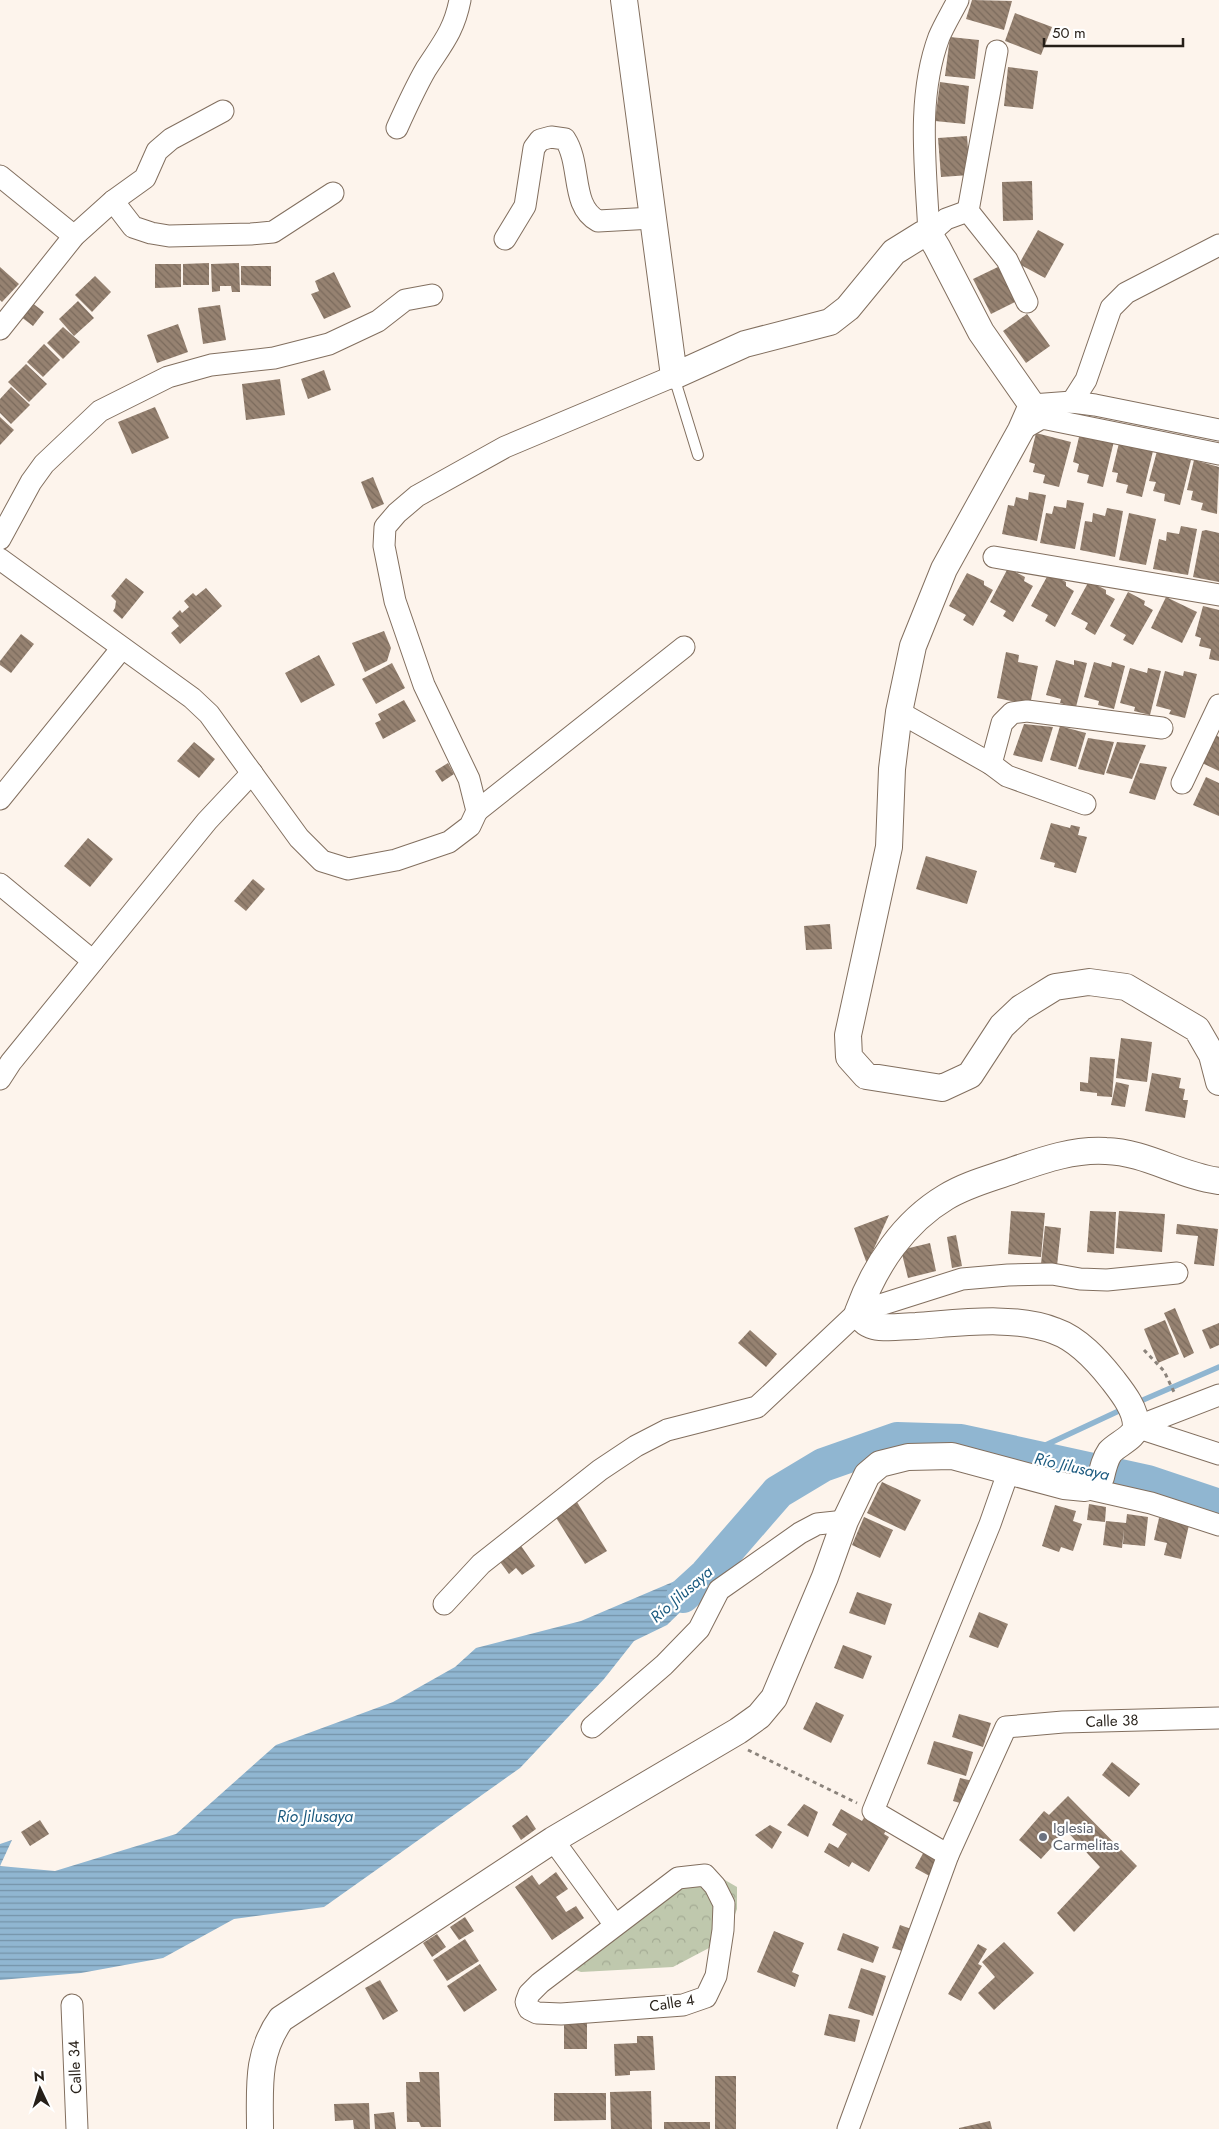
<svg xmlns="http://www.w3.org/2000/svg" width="1219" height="2129" font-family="Jost,sans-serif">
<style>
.park{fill:url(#park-crowns)}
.water{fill:url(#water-rules)}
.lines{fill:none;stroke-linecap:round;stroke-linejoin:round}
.stream{stroke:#90b6d1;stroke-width:5.5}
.river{stroke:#90b6d1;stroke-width:34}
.building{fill:url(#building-back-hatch)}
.service-casing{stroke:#826f5f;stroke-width:12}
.minor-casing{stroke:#826f5f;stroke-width:23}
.tertiary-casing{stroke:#826f5f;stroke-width:28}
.path{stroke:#8b837b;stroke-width:3;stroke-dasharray:4 4;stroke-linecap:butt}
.service{stroke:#fff;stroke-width:10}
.minor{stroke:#fff;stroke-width:21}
.tertiary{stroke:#fff;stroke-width:26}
.worship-dot{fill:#6b7280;stroke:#fff;stroke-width:2}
.labels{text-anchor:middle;stroke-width:4.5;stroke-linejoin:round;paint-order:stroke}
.street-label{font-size:15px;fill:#261f18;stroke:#fff}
.worship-label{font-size:15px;fill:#5b616d;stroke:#fff;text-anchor:start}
.water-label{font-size:16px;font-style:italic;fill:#1b5a7f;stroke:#fff}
</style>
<defs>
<pattern id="park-crowns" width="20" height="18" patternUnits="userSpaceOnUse" patternTransform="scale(1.25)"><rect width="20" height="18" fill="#bfc8ad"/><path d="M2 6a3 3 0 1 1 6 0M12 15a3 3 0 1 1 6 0" fill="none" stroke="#a4ab94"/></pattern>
<pattern id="water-rules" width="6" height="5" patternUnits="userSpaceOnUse" patternTransform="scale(1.25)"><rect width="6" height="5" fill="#90b6d1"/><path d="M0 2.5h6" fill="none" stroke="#7593a9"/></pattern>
<pattern id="building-back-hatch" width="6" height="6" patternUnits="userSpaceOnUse" patternTransform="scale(1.25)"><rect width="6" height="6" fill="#968271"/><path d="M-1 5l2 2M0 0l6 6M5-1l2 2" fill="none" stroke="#7a6a5c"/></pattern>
</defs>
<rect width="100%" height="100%" fill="#fdf4ec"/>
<polygon class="park" points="718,1876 737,1887 737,1909 726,1939 673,1967 581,1972 568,1967 657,1894"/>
<polygon class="water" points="741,1553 667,1625 634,1641 604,1679 520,1768 324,1907 234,1919 163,1958 81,1973 0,1980 0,1844 12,1840 0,1866 55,1871 176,1834 276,1745 393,1702 455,1667 476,1648 581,1621"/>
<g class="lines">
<g class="stream">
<polyline points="1136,1403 1219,1367"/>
<polyline points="1022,1456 1123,1409"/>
</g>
<polyline class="river" points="683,1596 706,1575 778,1492 823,1465 897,1439 961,1441 1148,1482 1219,1506"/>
</g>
<g class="building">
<polygon points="972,0 1012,1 1004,30 966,19"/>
<polygon points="1015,13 1052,27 1041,55 1005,41"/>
<polygon points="950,37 979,40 975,79 945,76"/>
<polygon points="1008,67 1038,71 1033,109 1004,106"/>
<polygon points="940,82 969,86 965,124 935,121"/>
<polygon points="967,136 970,175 941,177 938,138"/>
<polygon points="1032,181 1033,220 1003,221 1002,182"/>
<polygon points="1038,230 1064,244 1045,278 1019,264"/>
<polygon points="209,263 209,285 183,285 183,264"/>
<polygon points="239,263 240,292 232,292 231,286 220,286 220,291 212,292 211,264"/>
<polygon points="155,264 181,264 181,287 155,288"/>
<polygon points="241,266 271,266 271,286 241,285"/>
<polygon points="1000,266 1017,301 991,314 973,279"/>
<polygon points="0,267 19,284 2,302 0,300"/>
<polygon points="334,272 351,307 324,319 311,294 319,291 315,281"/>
<polygon points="95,276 111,292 92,312 75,295"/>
<polygon points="78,301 94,318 74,336 59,319"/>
<polygon points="31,302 44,312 33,326 20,316"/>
<polygon points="220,305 226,340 203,344 198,308"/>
<polygon points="1027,314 1050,346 1026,363 1003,331"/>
<polygon points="178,324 188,352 157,363 147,335"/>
<polygon points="63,327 80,342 63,359 47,343"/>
<polygon points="44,344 60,360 43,377 27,362"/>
<polygon points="26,364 47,384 29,402 8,382"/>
<polygon points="324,370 331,390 308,399 301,379"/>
<polygon points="280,379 285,415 246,420 242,384"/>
<polygon points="11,387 30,405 11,424 0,413 0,399"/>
<polygon points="155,407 169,438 132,454 118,422"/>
<polygon points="0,417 14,430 0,445"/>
<polygon points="1036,433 1071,442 1059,487 1043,483 1045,475 1033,472 1035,464 1029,462"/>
<polygon points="1080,433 1114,441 1103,487 1087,483 1089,475 1077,472 1079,464 1073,462"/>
<polygon points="1119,443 1153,451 1142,497 1126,493 1128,485 1116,482 1118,473 1112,472"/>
<polygon points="1157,451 1191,460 1180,505 1164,501 1165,494 1153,491 1156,482 1149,481"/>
<polygon points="1194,460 1219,467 1217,514 1201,510 1203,503 1191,500 1193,491 1187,490"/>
<polygon points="373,477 384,504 372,509 361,482"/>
<polygon points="1029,492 1046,495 1037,541 1002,534 1008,505 1014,506 1016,497 1028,500"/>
<polygon points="1067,500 1084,503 1075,549 1040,543 1046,513 1052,514 1054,506 1066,508"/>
<polygon points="1107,508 1123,511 1115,557 1080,550 1085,521 1092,522 1093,513 1105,516"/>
<polygon points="1129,513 1156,519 1146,565 1119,560"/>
<polygon points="1181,526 1197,529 1188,575 1153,569 1159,539 1166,541 1167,532 1179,534"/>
<polygon points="1206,530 1219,533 1219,582 1193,577 1202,531"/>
<polygon points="1008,568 1025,577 1024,581 1033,586 1013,622 1003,616 1006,611 990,602"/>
<polygon points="967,573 984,581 984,585 993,590 973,626 963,620 966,615 949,606"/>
<polygon points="1049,573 1066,582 1066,586 1074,591 1055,627 1045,621 1048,615 1031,606"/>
<polygon points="126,578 144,592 122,619 113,611 115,608 116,601 111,596"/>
<polygon points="1089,581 1106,590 1106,594 1115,599 1095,635 1085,629 1088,623 1071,614"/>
<polygon points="206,588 222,606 180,644 171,633 179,626 172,618 180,610 182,613 189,607 184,601 193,593 196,596"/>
<polygon points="1128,592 1145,601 1144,605 1153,610 1133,645 1123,640 1126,635 1110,626"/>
<polygon points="1166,597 1197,612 1182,643 1151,628"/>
<polygon points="1203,606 1219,610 1219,661 1209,659 1211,649 1199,646 1201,638 1195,636"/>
<polygon points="384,631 391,648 387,661 365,672 352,643"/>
<polygon points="21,634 34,644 11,673 0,665 0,661"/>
<polygon points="1006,652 1019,655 1018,662 1038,666 1030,705 997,698"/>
<polygon points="319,655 335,685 301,703 285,673"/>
<polygon points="1056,660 1074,665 1074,660 1087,663 1076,707 1060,703 1061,699 1046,695"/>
<polygon points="1094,662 1111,667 1112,662 1125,666 1114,709 1098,705 1099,701 1084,697"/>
<polygon points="392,663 405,688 376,704 362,679"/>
<polygon points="1130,668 1147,673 1148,668 1161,671 1150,715 1134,711 1135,707 1120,703"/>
<polygon points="1165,671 1183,676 1184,671 1197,674 1185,718 1169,714 1171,710 1156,706"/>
<polygon points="404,700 416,721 383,739 375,723 381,720 378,714"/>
<polygon points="1024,724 1053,727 1042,762 1013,755"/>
<polygon points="1060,726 1086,733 1076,767 1050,760"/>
<polygon points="1216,735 1219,737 1219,771 1202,763"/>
<polygon points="1088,738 1114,742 1104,775 1078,769"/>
<polygon points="194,742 215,759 199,778 177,761"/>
<polygon points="1117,742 1146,745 1132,779 1106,773"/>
<polygon points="448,763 454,774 442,782 435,771"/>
<polygon points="1140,763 1167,767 1155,800 1129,793"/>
<polygon points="1206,777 1219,783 1219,816 1193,805"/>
<polygon points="1051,823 1070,828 1071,825 1080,827 1078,835 1087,837 1076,873 1054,867 1055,863 1040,859"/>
<polygon points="88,838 113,859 90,887 64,866"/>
<polygon points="926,856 977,871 967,904 916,889"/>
<polygon points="253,879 265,889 246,911 234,901"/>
<polygon points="830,924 832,949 806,950 804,926"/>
<polygon points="1121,1038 1152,1042 1147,1082 1116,1078"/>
<polygon points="1090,1057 1115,1059 1112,1097 1097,1096 1097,1093 1080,1091 1080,1082 1088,1083"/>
<polygon points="1152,1073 1181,1078 1179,1088 1185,1089 1183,1100 1188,1100 1185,1118 1145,1111"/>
<polygon points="1116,1082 1129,1085 1125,1107 1111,1105"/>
<polygon points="1011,1211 1045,1213 1041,1257 1008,1254"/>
<polygon points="1090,1211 1116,1212 1114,1254 1087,1252"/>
<polygon points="1119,1211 1165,1214 1162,1252 1116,1248"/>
<polygon points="889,1215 867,1264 854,1228"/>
<polygon points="1177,1224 1218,1229 1214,1266 1194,1264 1198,1236 1176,1234"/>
<polygon points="1045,1226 1061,1228 1057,1266 1041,1264"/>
<polygon points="956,1235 962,1266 952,1268 947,1237"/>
<polygon points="930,1243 936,1271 908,1278 901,1250"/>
<polygon points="1175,1308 1194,1353 1184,1358 1164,1313"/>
<polygon points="1165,1320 1179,1354 1158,1363 1144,1329"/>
<polygon points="1219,1323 1219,1345 1210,1349 1202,1330"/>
<polygon points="750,1330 777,1354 766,1367 738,1343"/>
<polygon points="882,1482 921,1500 905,1531 867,1513"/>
<polygon points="577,1502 607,1551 585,1564 555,1516"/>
<polygon points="1089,1504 1106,1507 1105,1522 1087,1520"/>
<polygon points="1055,1505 1076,1511 1073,1521 1082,1524 1073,1551 1061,1547 1059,1552 1042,1546"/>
<polygon points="1127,1514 1148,1517 1145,1546 1123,1544 1124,1529 1122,1548 1103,1545 1106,1521 1126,1523"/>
<polygon points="864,1517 893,1530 880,1558 852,1545"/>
<polygon points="1159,1518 1189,1525 1181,1559 1164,1555 1167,1543 1154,1540"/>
<polygon points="517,1540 535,1566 522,1575 516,1568 509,1574 495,1555"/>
<polygon points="857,1592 892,1604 885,1625 849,1613"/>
<polygon points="979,1612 1008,1624 998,1648 969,1637"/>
<polygon points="843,1645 872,1656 863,1679 834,1668"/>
<polygon points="816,1702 844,1715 831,1743 803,1729"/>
<polygon points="959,1714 991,1723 983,1747 952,1737"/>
<polygon points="934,1741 973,1752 966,1776 927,1764"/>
<polygon points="1112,1762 1140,1784 1129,1797 1102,1775"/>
<polygon points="960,1778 973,1781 967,1805 953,1801"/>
<polygon points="1068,1796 1137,1866 1074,1932 1057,1913 1100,1867 1063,1827 1057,1834 1061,1837 1041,1859 1019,1840 1044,1811 1049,1815"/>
<polygon points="804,1804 818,1812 808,1837 787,1825"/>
<polygon points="841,1809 862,1821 867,1813 889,1825 884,1834 889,1837 869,1872 852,1862 849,1867 824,1852 829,1843 838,1848 847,1834 832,1825"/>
<polygon points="527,1815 536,1829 521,1840 512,1826"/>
<polygon points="40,1820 49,1834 30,1846 21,1832"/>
<polygon points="770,1825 782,1832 772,1849 755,1835"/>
<polygon points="927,1846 945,1855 933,1878 915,1868"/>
<polygon points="556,1872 568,1889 556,1897 566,1912 576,1906 584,1918 552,1940 515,1887 532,1875 539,1885"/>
<polygon points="465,1917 474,1931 459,1940 450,1927"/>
<polygon points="900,1925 914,1930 906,1952 892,1948"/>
<polygon points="774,1931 804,1943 792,1972 799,1975 795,1987 757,1972"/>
<polygon points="843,1933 879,1947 873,1963 837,1950"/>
<polygon points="437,1934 446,1947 432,1957 423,1943"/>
<polygon points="465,1939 479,1961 447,1981 433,1960"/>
<polygon points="1004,1942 1034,1973 994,2010 978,1993 995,1977 982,1962"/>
<polygon points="978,1944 987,1949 978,1964 982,1966 961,2001 948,1994"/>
<polygon points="480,1964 497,1990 464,2012 447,1986"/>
<polygon points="861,1968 886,1976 873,2016 848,2008"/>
<polygon points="380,1980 398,2011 383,2020 365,1988"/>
<polygon points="829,2014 860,2020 855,2042 824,2035"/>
<rect x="564" y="2021" width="23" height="28"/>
<polygon points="637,2036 653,2036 655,2070 630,2071 630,2075 615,2076 614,2044 637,2043"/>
<polygon points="419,2072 439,2072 441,2127 421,2127 419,2122 407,2122 406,2082 420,2082"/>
<rect x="715" y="2076" width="21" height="53"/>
<polygon points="651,2091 652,2129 611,2129 610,2092"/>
<polygon points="554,2093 606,2093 606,2120 554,2121"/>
<polygon points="369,2103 370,2129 354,2129 353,2120 335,2121 334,2104"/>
<polygon points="394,2112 396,2129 375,2129 374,2114"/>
<polygon points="990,2121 992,2129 959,2129 959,2128"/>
<rect x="664" y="2122" width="46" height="7"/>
</g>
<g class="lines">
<defs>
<polyline id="service" points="674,377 698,455"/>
<g id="minor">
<polyline points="997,51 968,211 1007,260 1027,302"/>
<path d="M397,128C406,108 415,88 426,69C442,44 454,31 460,0"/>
<polyline points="0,176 74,236"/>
<polyline points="113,201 133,227 151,233 169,236 251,234 273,232 333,193"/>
<path d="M929,234C926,169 916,99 939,37C944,25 952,12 958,0"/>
<polyline points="929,234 946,219 968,211"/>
<path d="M505,239L525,206L534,148L540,140L551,137L565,139C582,165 570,206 598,221L653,218"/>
<polyline points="0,329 74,236 113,201 145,178 157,151 171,139 223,111"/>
<polyline points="1072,402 1086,380 1111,308 1126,293 1219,245"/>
<polyline points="1032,405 1072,402 1095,405 1219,430"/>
<polyline points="1021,430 1042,418 1219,454"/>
<polyline points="0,539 31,482 44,464 100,411 168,377 211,365 274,358 329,344 378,321 405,300 432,295"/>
<polyline points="994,557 1219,595"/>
<polyline points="0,559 192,698 209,714 299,838 322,861 348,869 396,860 449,842 470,826 477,811 469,779 424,685 395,601 384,546 385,527 397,513 417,496 505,447 674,376"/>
<polyline points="899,712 991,764 1007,776 1085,804"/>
<polyline points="991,764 1002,723 1012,713 1027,711 1162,728"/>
<polyline points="1182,783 1219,705"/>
<polyline points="0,799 122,648"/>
<polyline points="477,811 684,647"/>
<polyline points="0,884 93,961"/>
<polyline points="0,1079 11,1062 207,821 252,773"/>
<polyline points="1136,1427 1219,1395"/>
<polyline points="1136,1427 1219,1454"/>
<polyline points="1085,1488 1151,1503 1219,1525"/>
<polyline points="444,1604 481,1564 600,1470 636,1446 667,1430 757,1407 858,1312 962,1279 1008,1275 1052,1274 1080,1279 1107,1280 1177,1273"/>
<polyline points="592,1727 664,1665 699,1629 719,1590 800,1533 817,1524 845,1521"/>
<polyline points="553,1840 615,1925"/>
<polyline points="948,1855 873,1811 990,1524 1009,1470"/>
<polygon points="705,1875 715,1886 724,1904 723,1930 716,1976 706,1997 683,2005 561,2014 537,2013 529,2009 526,2002 529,1994 540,1983 678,1878"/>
<polyline points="72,2005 77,2129"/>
<polyline points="848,2129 948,1855 1006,1727 1063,1722 1219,1718"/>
</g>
<g id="tertiary">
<polyline points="624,0 674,376 745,344 830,322 848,308 894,252 923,234 929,234 937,247 981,332 1032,405 1021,430 944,569 913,646 899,712 892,769 889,847 848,1035 849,1057 866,1076 942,1088 970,1075 1002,1026 1021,1008 1055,987 1089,982 1126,987 1197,1029 1212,1055 1219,1082"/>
<path d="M260,2129C260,2088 256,2054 281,2019L553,1840L738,1731L759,1716L774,1698L825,1577L845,1521L867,1475L880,1464L908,1457L952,1456L1064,1486L1085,1488L1101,1477C1103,1468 1105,1459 1110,1452C1117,1444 1136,1437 1136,1426C1136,1409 1122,1392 1112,1379C1097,1360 1078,1339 1055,1331C1014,1315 959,1323 916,1326C903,1326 887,1329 874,1326C865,1324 862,1319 858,1312C875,1265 904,1222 946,1197C967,1184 992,1178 1014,1170C1043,1160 1074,1149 1106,1151C1145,1152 1180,1176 1219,1181"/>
</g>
</defs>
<use href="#service" class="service-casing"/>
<use href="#minor" class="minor-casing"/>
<use href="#tertiary" class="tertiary-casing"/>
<g class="path">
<polyline points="1144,1350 1164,1371 1174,1392"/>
<polyline points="748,1750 857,1803"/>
</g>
<use href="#service" class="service"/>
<use href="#minor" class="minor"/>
<use href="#tertiary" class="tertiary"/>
</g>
<circle class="worship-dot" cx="1043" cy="1837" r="5"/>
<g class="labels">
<g class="street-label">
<text transform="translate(1112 1721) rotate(-2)" y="5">Calle 38</text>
<text transform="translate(672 2003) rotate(-9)" y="5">Calle 4</text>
<text transform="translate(75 2067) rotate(-93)" y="5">Calle 34</text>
</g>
<g class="worship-label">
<text x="1053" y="1833">Iglesia<tspan x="1053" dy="17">Carmelitas</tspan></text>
</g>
<g class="water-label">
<text transform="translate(1072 1466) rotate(13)" y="6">Río Jilusaya</text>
<text transform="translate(681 1594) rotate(-41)" y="6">Río Jilusaya</text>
<text x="315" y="1822">Río Jilusaya</text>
</g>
</g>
<g transform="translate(40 2089) rotate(356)" stroke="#ffffff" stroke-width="4" paint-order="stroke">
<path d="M0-4L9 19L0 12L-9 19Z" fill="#261f18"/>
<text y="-8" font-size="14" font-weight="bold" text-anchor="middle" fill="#261f18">N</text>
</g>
<path d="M1044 38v8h139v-8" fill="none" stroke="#261f18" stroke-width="2.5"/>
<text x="1052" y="38" font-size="15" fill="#261f18" stroke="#ffffff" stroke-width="4" paint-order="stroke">50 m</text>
</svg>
